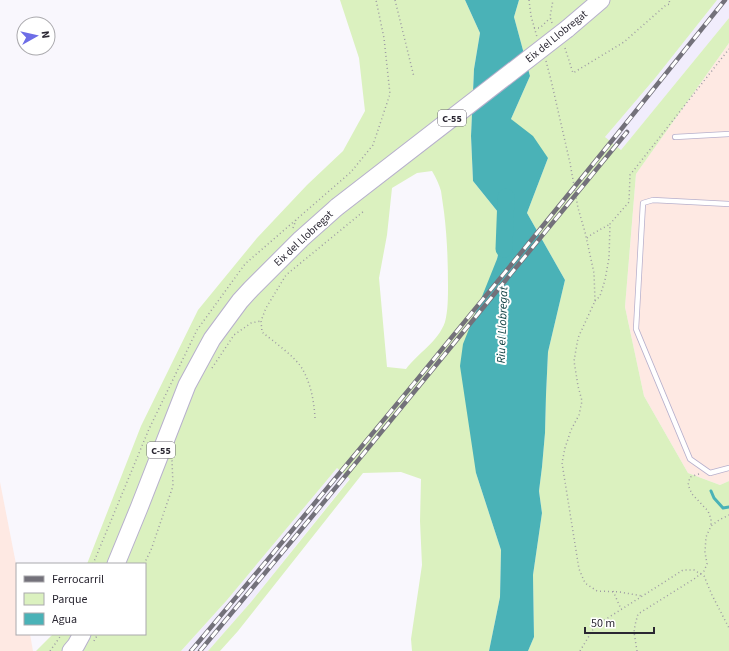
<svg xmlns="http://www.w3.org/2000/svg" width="729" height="651" font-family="'Source Sans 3',sans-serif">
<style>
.built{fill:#f1edfc}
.industrial{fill:#fee9e3}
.green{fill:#dbf1bf;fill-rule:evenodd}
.water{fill:#4ab2b7}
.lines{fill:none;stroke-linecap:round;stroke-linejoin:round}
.stream{stroke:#4ab2b7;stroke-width:3}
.river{stroke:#4ab2b7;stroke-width:17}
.lane-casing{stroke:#b7b0cc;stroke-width:6}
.highway-casing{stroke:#b7b0cc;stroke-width:19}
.path{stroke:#9e9ba4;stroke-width:1.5;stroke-dasharray:1 3;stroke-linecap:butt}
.lane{stroke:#fff;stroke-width:4.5}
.highway{stroke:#fff;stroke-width:17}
.rail-casing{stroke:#73717a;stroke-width:4.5}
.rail{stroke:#fff;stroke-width:3;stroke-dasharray:9;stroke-linecap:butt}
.highway-bridge-casing{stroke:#b7b0cc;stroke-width:19;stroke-linecap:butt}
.highway-bridge{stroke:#fff;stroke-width:17}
.labels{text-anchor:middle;stroke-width:4;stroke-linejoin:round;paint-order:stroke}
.shield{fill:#fff;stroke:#6a6870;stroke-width:1}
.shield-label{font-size:10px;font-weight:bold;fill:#2a2732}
.street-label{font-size:11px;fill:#2a2732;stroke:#fff}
.water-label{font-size:12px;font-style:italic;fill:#114143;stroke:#fff}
</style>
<rect width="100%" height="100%" fill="#f9f7fd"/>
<g class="built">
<polygon points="717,0 729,0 729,18 621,150 605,137 656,77"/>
<polygon points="337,468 350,478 251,602 208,651 181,651 227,600"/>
</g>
<g class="industrial">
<polygon points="729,43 729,481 720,485 688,473 644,396 625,307 636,174"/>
<polygon points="0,482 17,569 17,634 30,634 33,651 0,651"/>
</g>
<g class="green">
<path d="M340,0H465L480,33L474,69L471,136L473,181L506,222L497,259L476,473L501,550L500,597L489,651H412L411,639L422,565L420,521L421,479L401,472L363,473L238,631L220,651H208L251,602L350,479L337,468L227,600L181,651H36L53,634H145V564H87L141,426L198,310L257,238L307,185L343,151L365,111L359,58ZM432,171C436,178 439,184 441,191C442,198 443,205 444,212C447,236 448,261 448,286C448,297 448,311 445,322C438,342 418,353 406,369L387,367L379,278L387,235L392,188L417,173Z"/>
<polygon points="519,0 717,0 656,77 605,137 621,150 729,18 729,43 636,174 625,307 644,396 688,473 720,485 729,481 729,651 528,651 534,637 533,575 542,513 539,491 542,467 545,433 546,395 548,352 565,280 527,213 548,158 511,119 530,76 514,17"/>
</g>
<polygon class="water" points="465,0 519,0 514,17 530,76 511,119 533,136 548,158 527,213 565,280 548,352 546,395 545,433 542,467 539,491 542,513 533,575 534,637 528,651 489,651 500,597 501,550 476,473 460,366 463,344 497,259 506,222 473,181 471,136 474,69 480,33"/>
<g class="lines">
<polyline class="stream" points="711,491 714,498 723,508 729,507"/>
<polyline class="river" points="504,249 506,197"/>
<defs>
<g id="lane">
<polyline points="675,137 729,134"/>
<polyline points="729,204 653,200 643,203 636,329 690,459 710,473 729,468"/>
</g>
<g id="highway">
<polyline points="567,29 601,0"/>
<polyline points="116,564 139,508 187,385 212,339 240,301 251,289 301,239 337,207"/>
<polyline points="71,651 76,645 82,634"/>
</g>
</defs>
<use href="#lane" class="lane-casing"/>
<use href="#highway" class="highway-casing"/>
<g class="path">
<polyline points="395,0 414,77"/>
<polyline points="529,0 531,16 537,37"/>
<polyline points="552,23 550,17 553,0"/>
<polyline points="534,28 540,28 550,18"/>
<polyline points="565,48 573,73 624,42 666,5 670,4 669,0"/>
<polyline points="546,61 551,80 570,163 578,208 585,232 594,273 595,301 578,338 574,361 578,386 582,401 579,415 571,430 565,448 562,463 579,569 585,583 597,591 620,592 642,596"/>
<polyline points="293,228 296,220"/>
<path d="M587,238C594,232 602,229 610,224"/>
<polyline points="595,301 600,296 605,280 609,258 610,224 629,202 630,175 729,49"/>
<polyline points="212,368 234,335 251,323 261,321"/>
<path d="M315,418C314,401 311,385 303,370C296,357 274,342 262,332L261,321L266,308L286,275L364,211"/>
<polyline points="699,474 690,477 688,485 692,494 708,511 711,519 711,526"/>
<polyline points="93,564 149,429 197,330 245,264 351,172 373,145 390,94 384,38 376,0"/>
<polyline points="144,564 151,550 173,486 172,460"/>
<polyline points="613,591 621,609"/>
<polyline points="94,641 98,634"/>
<polyline points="50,651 62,634"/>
<polyline points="580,651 595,626 655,588 683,570 694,570 704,576 712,595 729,628"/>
<polyline points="637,651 634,632 635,625 638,614 694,579 704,571 707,564 705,552 706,537 711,526 719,520 729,515"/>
</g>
<use href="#lane" class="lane"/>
<use href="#highway" class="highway"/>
<defs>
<g id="rail">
<path d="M191,651C372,436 550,219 725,0"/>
<polyline points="200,651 310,519 627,132"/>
</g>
</defs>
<use href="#rail" class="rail-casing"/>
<use href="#rail" class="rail"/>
<defs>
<polyline id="highway-bridge" points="337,207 567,29"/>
</defs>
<use href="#highway-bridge" class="highway-bridge-casing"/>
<use href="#highway-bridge" class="highway-bridge"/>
</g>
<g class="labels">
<g class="shield">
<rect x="438" y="110" width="28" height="16" rx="3"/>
<rect x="147" y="442" width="28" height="16" rx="3"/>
</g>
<g class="shield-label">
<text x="452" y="122">C-55</text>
<text x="161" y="454">C-55</text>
</g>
<g class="street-label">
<text transform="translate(556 36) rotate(-39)" y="4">Eix del Llobregat</text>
<text transform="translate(303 238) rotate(-43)" y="4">Eix del Llobregat</text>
</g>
<g class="water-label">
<text transform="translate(502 325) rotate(-88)" y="4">Riu el Llobregat</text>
</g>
</g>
<rect x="16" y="563" width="130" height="72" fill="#ffffff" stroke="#aaa9ad"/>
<rect x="24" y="576" width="20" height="6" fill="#73717a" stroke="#aaa9ad"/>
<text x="52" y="583" font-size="12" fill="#2a2732">Ferrocarril</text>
<rect x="24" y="593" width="20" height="12" fill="#dbf1bf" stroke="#aaa9ad"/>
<text x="52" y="603" font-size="12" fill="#2a2732">Parque</text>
<rect x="24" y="613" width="20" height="12" fill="#4ab2b7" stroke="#aaa9ad"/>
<text x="52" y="623" font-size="12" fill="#2a2732">Agua</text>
<g transform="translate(36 36) rotate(82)"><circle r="19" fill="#ffffff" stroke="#aaa9ad"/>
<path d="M0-3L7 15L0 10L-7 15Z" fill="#6d6de7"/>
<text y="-6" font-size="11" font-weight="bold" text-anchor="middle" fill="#2a2732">N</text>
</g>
<path d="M585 627v6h69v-6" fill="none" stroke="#2a2732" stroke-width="2"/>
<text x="591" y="627" font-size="12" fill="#2a2732" stroke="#ffffff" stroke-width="3" paint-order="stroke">50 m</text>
</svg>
